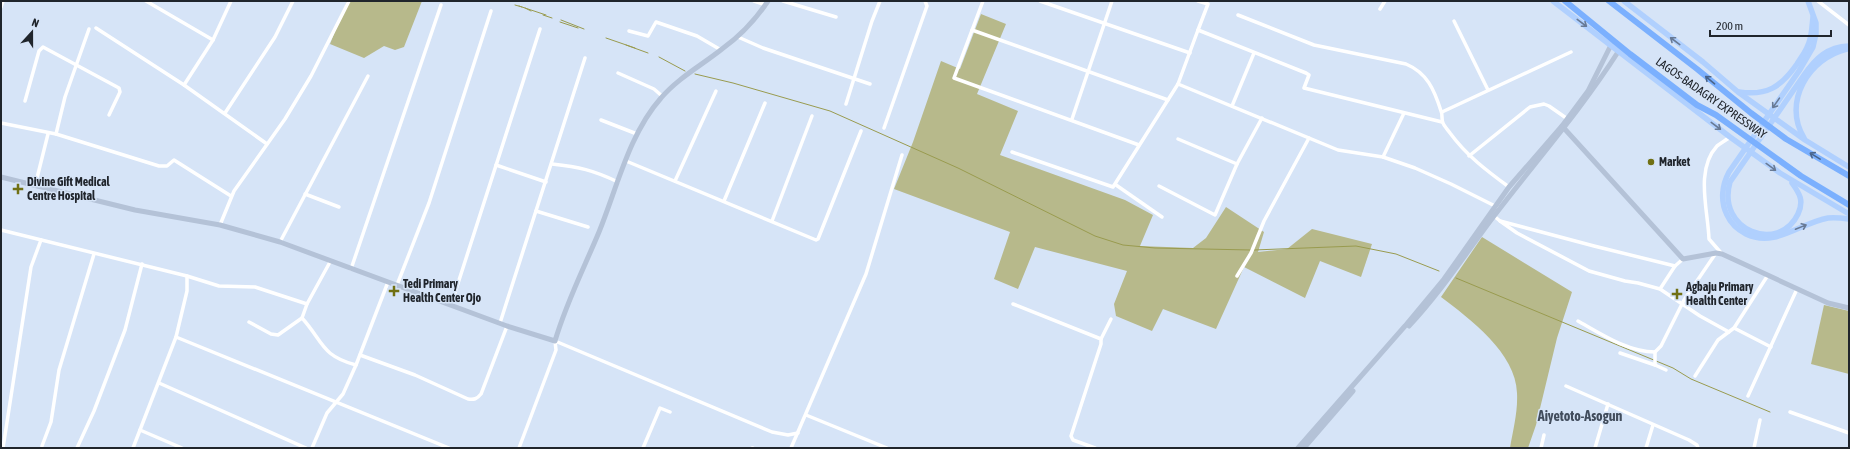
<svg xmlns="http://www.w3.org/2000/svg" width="1850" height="449" font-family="'Asap Condensed',sans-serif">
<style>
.green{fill:#b7b98b}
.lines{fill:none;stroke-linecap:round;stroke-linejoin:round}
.stream{stroke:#999b4f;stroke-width:1}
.street{stroke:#fff;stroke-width:3.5}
.secondary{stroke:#b4c2d7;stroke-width:5}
.primary{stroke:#b0d0fe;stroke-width:5.5}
.highway{stroke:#7bb0fe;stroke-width:6}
.oneway{stroke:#687a95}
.oneway2{stroke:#49648a}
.poi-dot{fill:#707013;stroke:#d6e4f7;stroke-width:1.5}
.labels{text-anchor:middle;stroke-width:3;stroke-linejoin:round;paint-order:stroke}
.street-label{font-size:12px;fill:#20252c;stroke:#d6e4f7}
.poi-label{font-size:12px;font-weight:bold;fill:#20252c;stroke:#d6e4f7;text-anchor:start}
.quarter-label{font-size:14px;font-weight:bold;fill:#414c5c;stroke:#d6e4f7}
</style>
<rect width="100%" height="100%" fill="#d6e4f7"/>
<g class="green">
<polygon points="347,1 422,1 404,47 395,50 384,46 364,58 330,44"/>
<polygon points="981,14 1006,24 977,94 1018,111 1000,155 1125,200 1153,215 1140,246 1193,248 1206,238 1226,207 1264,232 1258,252 1287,249 1312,229 1372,244 1361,277 1320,261 1305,298 1244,267 1216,329 1163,309 1152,331 1116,316 1114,304 1127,271 1035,247 1018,289 994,279 1010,232 894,189 913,142 941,61 960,69"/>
<path d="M1482,237L1572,292L1557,338L1536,425L1528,448H1510C1513,430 1518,412 1517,393C1516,353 1470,319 1441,297Z"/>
<polygon points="1824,305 1849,311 1849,374 1811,364"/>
</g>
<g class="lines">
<g class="stream">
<polyline points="515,5 522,7"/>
<polyline points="519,6 546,15"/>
<polyline points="525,8 531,11"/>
<polyline points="543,15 552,18"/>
<polyline points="561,20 584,29"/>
<polyline points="560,22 578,28"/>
<polyline points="606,38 635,48"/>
<polyline points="626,45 648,53"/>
<polyline points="659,57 685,71"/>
<polyline points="695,74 733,83 830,111 958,168 1095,236 1123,245 1155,248 1251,250"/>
<polyline points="1254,250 1356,246 1396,254 1439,271"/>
<polyline points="1456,278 1673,368 1691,379 1770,412"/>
</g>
<g class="street">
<polyline points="146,1 213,40"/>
<polyline points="754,1 766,5"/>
<polyline points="783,1 836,17"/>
<polyline points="983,1 954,78 1139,145"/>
<polyline points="1040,1 1190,53"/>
<polyline points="1198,1 1208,4 1198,30"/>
<polyline points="1818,1 1849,25"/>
<polyline points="1,7 3,1"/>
<polyline points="1380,9 1385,1"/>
<path d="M1238,15L1314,45L1406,64C1427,73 1434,89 1441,111C1443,115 1441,119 1443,123C1444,126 1448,130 1450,133C1466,155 1487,171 1509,187"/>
<polyline points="1454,21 1488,90"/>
<polyline points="96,28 184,85 267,144"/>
<polyline points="972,30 1168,100"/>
<polyline points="629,31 648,36 656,22 697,36 721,50"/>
<polyline points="738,37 763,48 870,84"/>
<polyline points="618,73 654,89 662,96"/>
<polyline points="1178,84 1338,150 1383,157 1415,168 1451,184 1497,207"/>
<polyline points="184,85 213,40 231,1"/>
<polyline points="25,101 39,51 43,47 119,88 120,92 109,115"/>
<polyline points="846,104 872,21 880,1"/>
<polyline points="1232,106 1254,53"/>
<polyline points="1442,112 1571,52"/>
<polyline points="225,113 275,37 293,1"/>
<polyline points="1072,119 1112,1"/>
<polyline points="601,120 637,134"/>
<polyline points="1,123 56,134 159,166 167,166 174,160 231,196"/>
<polyline points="884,128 927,6 925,1"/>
<polyline points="56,134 65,97 89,29"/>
<polyline points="1178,139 1237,164"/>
<polyline points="1012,152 1113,187 1178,84 1198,30 1306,73 1309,75 1304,88 1442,122"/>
<polyline points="1469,156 1530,107 1544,104 1549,106 1569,120"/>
<polyline points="1383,157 1404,113"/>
<polyline points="626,161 816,240 818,239 861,131"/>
<path d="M552,164C579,167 593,170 618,182"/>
<polyline points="496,165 546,182"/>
<polyline points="675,181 716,91"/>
<polyline points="1116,185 1162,217"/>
<polyline points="35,186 48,134"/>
<polyline points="1159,186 1215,215 1237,164 1262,118"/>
<polyline points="305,194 339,207"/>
<polyline points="724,201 765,103"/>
<polyline points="536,211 588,227"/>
<polyline points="1494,216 1500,221 1594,246 1675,266"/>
<polyline points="772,221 812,116"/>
<polyline points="1500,221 1517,233 1589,271 1625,281 1638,283 1660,289 1700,316 1729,332"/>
<polyline points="220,225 234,191 285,119 311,76 349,1"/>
<polyline points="1,230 187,276 219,286 255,287 307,304 330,262"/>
<polyline points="280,242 368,76"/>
<path d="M1722,254L1709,239C1708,210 1695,170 1717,146C1721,143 1726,140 1730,137"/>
<polyline points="351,269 441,5"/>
<polyline points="1237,276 1251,253 1264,221 1309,138"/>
<polyline points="397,285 429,203 491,11"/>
<polyline points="1660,289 1675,266 1683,259"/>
<path d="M307,304L302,318C323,341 321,356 356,365"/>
<polyline points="1013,304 1101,339 1101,344 1071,436 1073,440 1095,448"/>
<polyline points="451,305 540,29"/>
<path d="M1578,321C1601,334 1628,352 1655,352L1661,346L1684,300L1716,253"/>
<polyline points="249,322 271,334 278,335 302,318"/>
<polyline points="500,323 585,58"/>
<polyline points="1734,328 1771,347"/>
<polyline points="176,337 449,448"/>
<polyline points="1101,339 1111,319"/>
<polyline points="555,341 772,432 788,435 798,433"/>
<polyline points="1655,352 1655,365 1666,370"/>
<polyline points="1620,353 1655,365"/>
<path d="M360,355L415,375L468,399C474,400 477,399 481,394L507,326"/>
<polyline points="1695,376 1718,340 1734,328 1768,275"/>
<polyline points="159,383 306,448"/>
<polyline points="1566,386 1689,440 1697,445 1698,448"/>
<polyline points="1748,396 1797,289"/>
<polyline points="1790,412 1849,433"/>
<polyline points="806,415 887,448"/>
<polyline points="140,430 182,448"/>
<polyline points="42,446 51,422 59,370 94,254"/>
<polyline points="3,448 31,267 41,240"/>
<polyline points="77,448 94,411 125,330 142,264"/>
<polyline points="133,448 176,337 187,291 187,276"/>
<polyline points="312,448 327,413 343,394 356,365 388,282"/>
<polyline points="519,448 556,350 555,341"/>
<polyline points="643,448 660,408 670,412"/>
<polyline points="752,448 753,448"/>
<polyline points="791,448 866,274 902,155"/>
<polyline points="1541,448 1544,435"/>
<polyline points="1595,448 1608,404"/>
<polyline points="1646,448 1653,425"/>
<polyline points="1754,448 1760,420"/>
</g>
<g class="secondary">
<polyline points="1562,126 1683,259 1716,253 1722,254 1828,303 1849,308"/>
<path d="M1,177L135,210L220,225L280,242L507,326L555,341C566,303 584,268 599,232C617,188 629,134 661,98C678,78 702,65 722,49C740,36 756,19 768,1"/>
<path d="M1409,326C1441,292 1466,253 1494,216C1536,161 1581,110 1618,52"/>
<polyline points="1298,448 1405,326 1444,279 1509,187 1562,126 1588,91 1611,45"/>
<polyline points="1304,448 1353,391"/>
</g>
<g class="primary">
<polyline points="1553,1 1730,137 1780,173 1849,214"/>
<polyline points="1624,1 1703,62 1738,92 1805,140 1849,167"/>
<path d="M1808,1L1816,23V34L1813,47L1799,71L1729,172C1722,185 1720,201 1727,215C1731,224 1738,230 1746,234C1775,248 1800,223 1828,218C1835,217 1842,218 1849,219"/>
<path d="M1739,92C1767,96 1781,87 1797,64C1802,56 1808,49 1810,39C1812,32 1812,25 1813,17"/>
<path d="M1804,138C1782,102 1809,58 1847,49"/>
<path d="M1792,183C1800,194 1804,201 1798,214C1779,254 1716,231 1730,182L1804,75C1816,58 1827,47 1849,46"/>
</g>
<g class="highway">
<polyline points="1565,1 1630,54 1697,105 1716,115 1801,176 1849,205"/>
<polyline points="1609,1 1697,69 1751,113 1786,139 1849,176"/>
</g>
</g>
<defs><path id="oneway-shaft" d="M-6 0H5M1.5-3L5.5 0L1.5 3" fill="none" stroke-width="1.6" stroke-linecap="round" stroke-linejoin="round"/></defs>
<g class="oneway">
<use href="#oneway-shaft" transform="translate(1582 23) rotate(37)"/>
<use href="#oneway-shaft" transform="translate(1675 41) rotate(-143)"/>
<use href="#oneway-shaft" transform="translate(1776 103) rotate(125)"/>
<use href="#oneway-shaft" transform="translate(1716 126) rotate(37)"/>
<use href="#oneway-shaft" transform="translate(1771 167) rotate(36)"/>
<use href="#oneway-shaft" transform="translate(1801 227) rotate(-22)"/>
</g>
<g class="oneway2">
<use href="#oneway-shaft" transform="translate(1710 80) rotate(-140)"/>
<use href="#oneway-shaft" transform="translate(1815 156) rotate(-149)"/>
</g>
<g class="poi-dot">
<circle cx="1651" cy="162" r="4"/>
<path d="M16 183h4v4h4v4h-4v4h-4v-4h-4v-4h4z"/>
<path d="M392 285h4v4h4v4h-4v4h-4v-4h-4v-4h4z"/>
<path d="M1675 288h4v4h4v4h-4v4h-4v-4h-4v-4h4z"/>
</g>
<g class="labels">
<g class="street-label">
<text transform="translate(1711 98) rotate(35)" y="4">LAGOS-BADAGRY EXPRESSWAY</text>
</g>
<g class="poi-label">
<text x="1659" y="166">Market</text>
<text x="27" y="186">Divine Gift Medical<tspan x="27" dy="14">Centre Hospital</tspan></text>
<text x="403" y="288">Tedi Primary<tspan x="403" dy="14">Health Center Ojo</tspan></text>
<text x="1686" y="291">Agbaju Primary<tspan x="1686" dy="14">Health Center</tspan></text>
</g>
<g class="quarter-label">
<text x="1580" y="421">Aiyetoto-Asogun</text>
</g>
</g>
<rect width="1850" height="449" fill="none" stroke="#20252c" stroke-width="4"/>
<g transform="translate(32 32) rotate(21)" stroke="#d6e4f7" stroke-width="3" paint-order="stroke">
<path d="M0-3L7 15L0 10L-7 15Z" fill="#20252c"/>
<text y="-6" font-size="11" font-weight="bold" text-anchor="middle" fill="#20252c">N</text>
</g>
<path d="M1710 30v6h121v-6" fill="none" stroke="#20252c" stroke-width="2"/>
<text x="1716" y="30" font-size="12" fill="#20252c" stroke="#d6e4f7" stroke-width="3" paint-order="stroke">200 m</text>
</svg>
